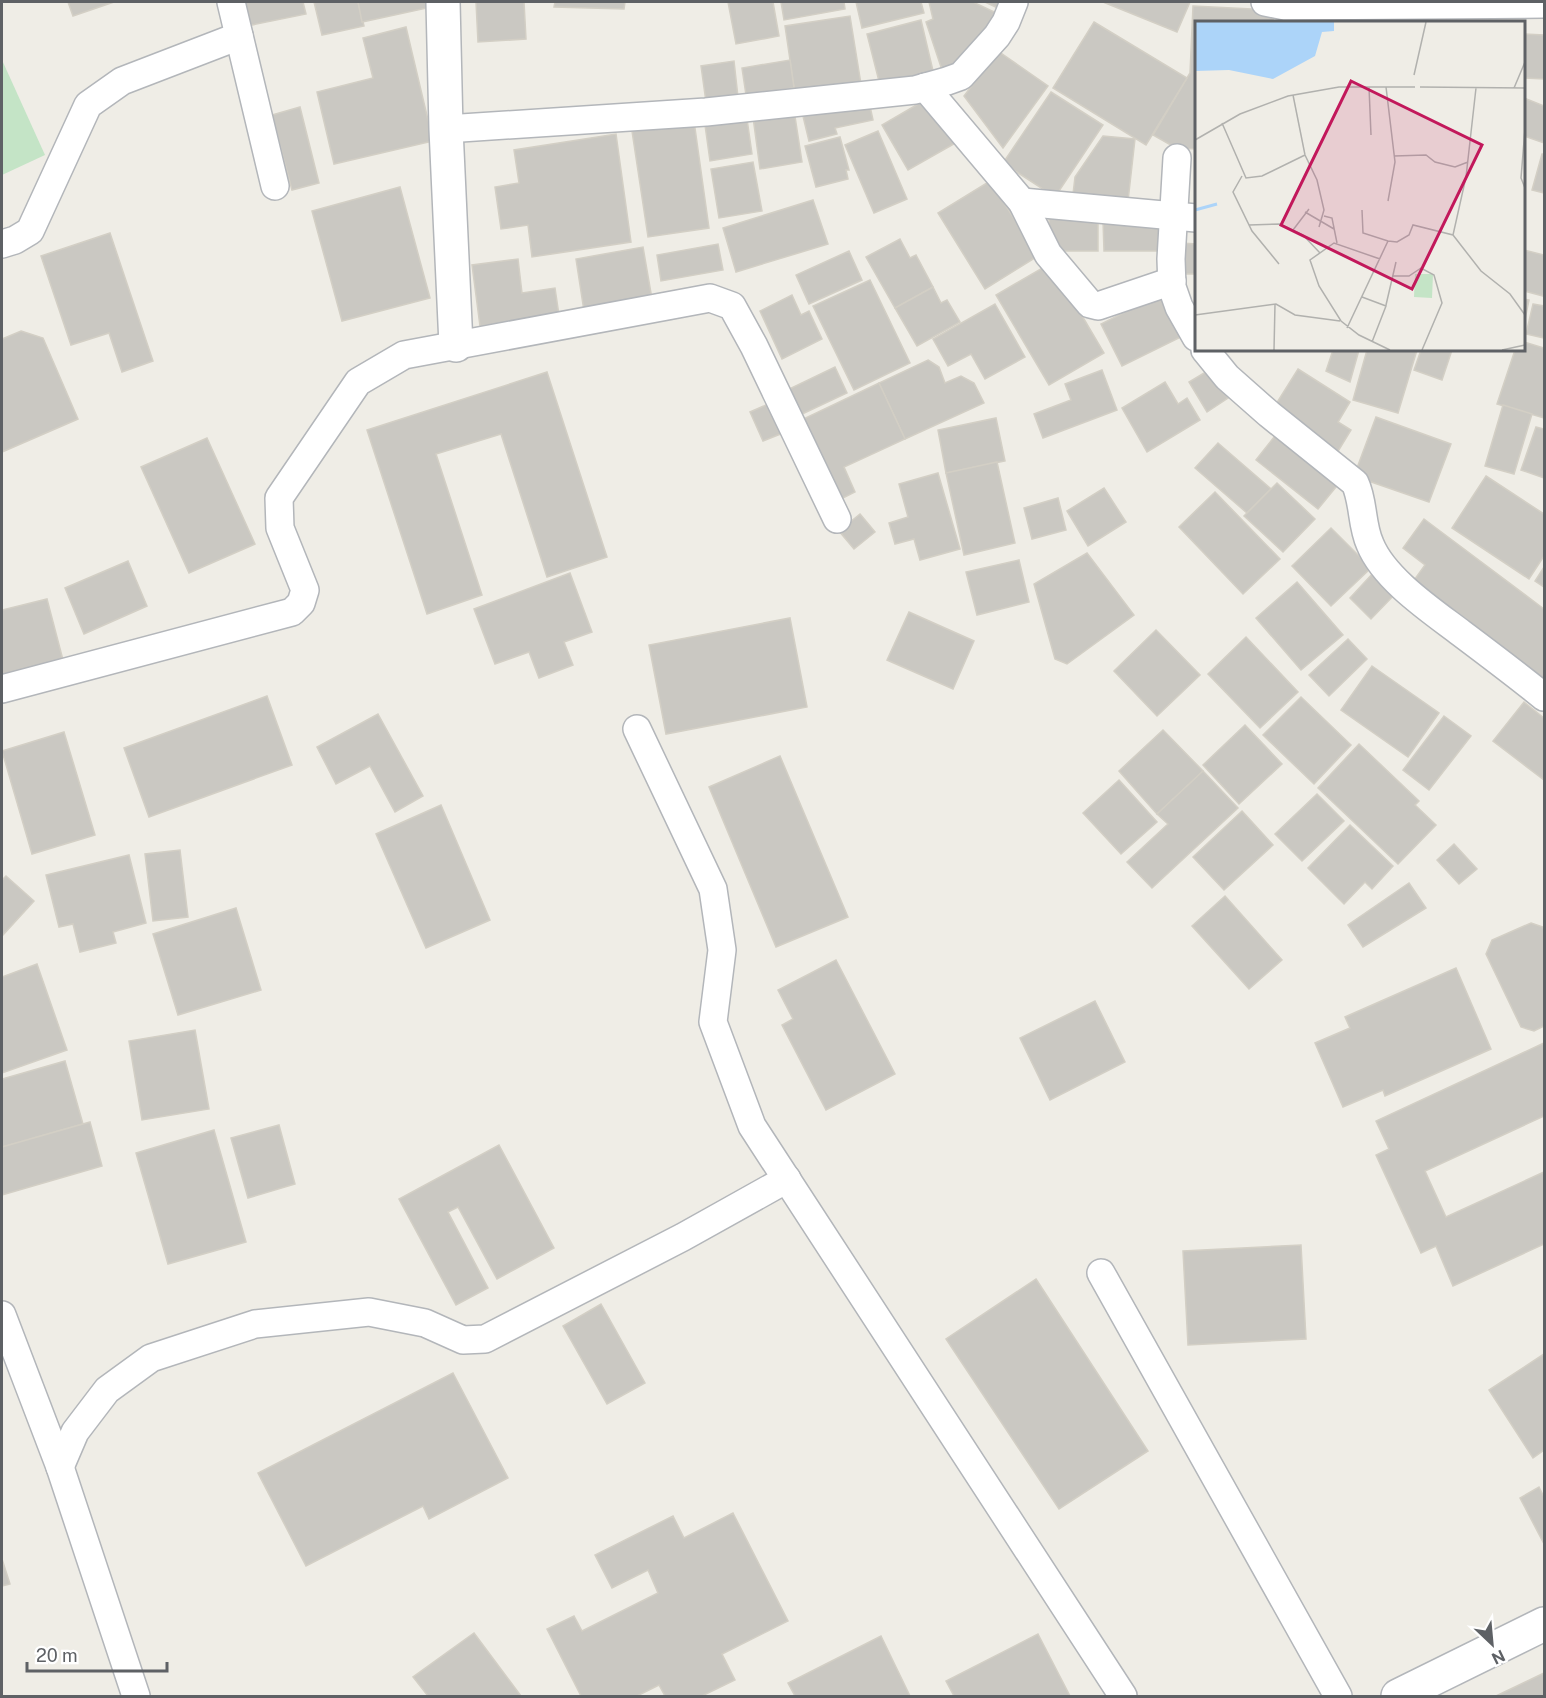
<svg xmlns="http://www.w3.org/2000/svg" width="1546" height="1698" font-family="'Public Sans',sans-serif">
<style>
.green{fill:#c4e4c6}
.building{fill:#cac8c2;stroke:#d3cfc5;stroke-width:1.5}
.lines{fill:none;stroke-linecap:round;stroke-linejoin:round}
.service-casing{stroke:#b3b6ba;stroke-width:30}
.minor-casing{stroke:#b3b6ba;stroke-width:36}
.tertiary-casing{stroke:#b3b6ba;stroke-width:36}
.service{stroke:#fff;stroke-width:27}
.minor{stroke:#fff;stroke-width:33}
.tertiary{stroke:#fff;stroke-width:33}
.inset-river{fill:none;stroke:#acd4f9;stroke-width:3}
.inset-road{fill:none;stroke:#b1b1ae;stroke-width:1.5}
.view{fill:#c2185b;fill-opacity:0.15;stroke:#c2185b;stroke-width:3}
.inset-edge{fill:none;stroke:#5e6165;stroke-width:3}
</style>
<rect width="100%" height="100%" fill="#efede6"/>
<polygon class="green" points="2,60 45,155 2,175"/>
<g class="building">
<polygon points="68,2 114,2 73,16"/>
<polygon points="242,2 303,2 306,14 247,26"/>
<polygon points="314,2 358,2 364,26 322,35"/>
<polygon points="358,2 426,2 427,8 362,22"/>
<polygon points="476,2 524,2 526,39 478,42"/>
<polygon points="555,2 625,2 624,9 554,7"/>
<polygon points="728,2 773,2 779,36 736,44"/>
<polygon points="781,2 844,2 845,9 784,20"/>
<polygon points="856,2 921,2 924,13 862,28"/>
<polygon points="929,2 973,2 1003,16 995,33 943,73 926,22 933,19"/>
<polygon points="985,2 1004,2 1000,9"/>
<polygon points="1103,2 1190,2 1177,32"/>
<polygon points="1193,6 1274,10 1273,22 1196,22 1196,149 1176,148 1153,135 1190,73"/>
<polygon points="1324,10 1326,22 1284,22 1283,15"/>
<polygon points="1390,11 1391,22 1341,22 1341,15"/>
<polygon points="850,16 861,84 795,94 785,26"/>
<polygon points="921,20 934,75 881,89 867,34"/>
<polygon points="1094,22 1187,78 1146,145 1053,88"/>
<polygon points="406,27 433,141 334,164 317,92 373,78 363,38"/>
<polygon points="1524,34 1544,35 1544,79 1524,78"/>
<polygon points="998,51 1048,86 1003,148 964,96"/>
<polygon points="790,60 794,88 746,95 742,68"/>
<polygon points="734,61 738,97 706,102 701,66"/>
<polygon points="1051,92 1103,125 1055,197 1003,163"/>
<polygon points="868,97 873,120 835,128 837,134 809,141 802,112"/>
<polygon points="1524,98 1544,106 1544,143 1524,136"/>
<polygon points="925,100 959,141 908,170 882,125"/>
<polygon points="300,107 319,183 292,190 272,115"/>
<polygon points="794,110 802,162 760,169 753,117"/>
<polygon points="746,112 752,154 710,161 704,118"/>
<polygon points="694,121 709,228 648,237 632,131"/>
<polygon points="878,131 907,199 874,213 845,145"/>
<polygon points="616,134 631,242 532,257 528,225 501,229 495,187 519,183 514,150"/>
<polygon points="1103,136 1135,139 1128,201 1073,194 1075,177"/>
<polygon points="840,137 849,170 846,170 848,179 816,187 805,146"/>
<polygon points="1542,154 1544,154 1544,193 1532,190"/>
<polygon points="753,162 762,211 719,218 711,169"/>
<polygon points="990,181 1038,256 985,289 938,213"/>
<polygon points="400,187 430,298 342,321 312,211"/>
<polygon points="813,200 828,244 736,272 723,228"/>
<polygon points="1098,214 1098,251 1050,251 1049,215"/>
<polygon points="1103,220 1159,220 1158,251 1104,251"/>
<polygon points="110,233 153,361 122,372 109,333 71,345 41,256"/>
<polygon points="900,239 910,258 916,255 933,287 895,308 866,257"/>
<polygon points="1181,243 1196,244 1196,274 1180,274"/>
<polygon points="718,244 723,270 661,281 657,255"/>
<polygon points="643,247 652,299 584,311 576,259"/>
<polygon points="1524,250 1544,255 1544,290 1543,296 1524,291"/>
<polygon points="849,251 862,280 809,304 796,275"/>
<polygon points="518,259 522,293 555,288 559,315 480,326 472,265"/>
<polygon points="1051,263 1104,353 1049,385 996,295"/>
<polygon points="870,280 910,363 854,390 813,306"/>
<polygon points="933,287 941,303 947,300 960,322 917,346 895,308"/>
<polygon points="1167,291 1187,334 1122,366 1101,324"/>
<polygon points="792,295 801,315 809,311 822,339 782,359 760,311"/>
<polygon points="1524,299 1529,300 1524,324"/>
<polygon points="995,304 1025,357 985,379 971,354 948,366 933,339"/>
<polygon points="1533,304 1544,306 1544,338 1526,334"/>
<polygon points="21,331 43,338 78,419 2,452 2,339"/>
<polygon points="1524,342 1544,348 1544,418 1497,404 1515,350 1524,350"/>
<polygon points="1333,350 1359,350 1350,382 1326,371"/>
<polygon points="1367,350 1417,350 1398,413 1353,400"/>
<polygon points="1421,350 1452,350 1442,380 1414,370"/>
<polygon points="928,360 939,367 945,383 961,376 974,383 984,403 905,439 879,383"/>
<polygon points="835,367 847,393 798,416 785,391"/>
<polygon points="1298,369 1350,402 1338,422 1351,430 1337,453 1271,412"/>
<polygon points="1102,370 1117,410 1043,438 1034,414 1071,400 1065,384"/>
<polygon points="1209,370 1228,398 1207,412 1189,382"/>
<polygon points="547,372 607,557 547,577 501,434 436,454 482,595 427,614 367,430"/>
<polygon points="1165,382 1178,404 1187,398 1200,420 1147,452 1122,408"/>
<polygon points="879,383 905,439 844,467 855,492 835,502 797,422"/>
<polygon points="775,401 788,431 763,441 750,412"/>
<polygon points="1503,405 1532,414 1514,474 1485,466"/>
<polygon points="1376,417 1451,444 1429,502 1354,476"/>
<polygon points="996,418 1005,461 946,473 938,430"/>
<polygon points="1536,427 1544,429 1544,478 1521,470"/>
<polygon points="1278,432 1340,482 1318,509 1256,460"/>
<polygon points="207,438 255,544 189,573 141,467"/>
<polygon points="1218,443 1271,489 1247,513 1195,468"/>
<polygon points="997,462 1015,543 964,555 946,473"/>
<polygon points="938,473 960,549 920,560 914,539 895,544 889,523 908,517 899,484"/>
<polygon points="1486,476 1544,514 1544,556 1529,579 1452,528"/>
<polygon points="1277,483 1315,519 1283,552 1244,516"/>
<polygon points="1104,488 1126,522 1088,546 1067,511"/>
<polygon points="1215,492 1280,559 1243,594 1179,527"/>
<polygon points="1058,498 1066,530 1032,539 1024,508"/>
<polygon points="860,514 875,532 854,549 839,531"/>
<polygon points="1424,519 1544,609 1544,682 1412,583 1425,565 1403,548"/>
<polygon points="1331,528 1371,568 1331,606 1292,566"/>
<polygon points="1087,553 1134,615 1067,664 1055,659 1034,584"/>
<polygon points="1019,560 1029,602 977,615 966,572"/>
<polygon points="128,561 147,606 84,634 65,588"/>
<polygon points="1544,567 1544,587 1535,581"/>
<polygon points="1374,572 1396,593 1371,619 1350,598"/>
<polygon points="570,573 592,632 564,642 573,665 539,678 529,652 495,664 474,609"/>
<polygon points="1297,582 1343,635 1301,670 1256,618"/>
<polygon points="47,599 63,660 2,675 2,610"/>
<polygon points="909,612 974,641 953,689 887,660"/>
<polygon points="790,618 807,707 666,734 649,645"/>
<polygon points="1156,630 1200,675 1157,716 1114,671"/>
<polygon points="1246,637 1298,692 1260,728 1208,674"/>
<polygon points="1348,639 1367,659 1329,696 1309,675"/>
<polygon points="1372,666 1439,713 1408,757 1341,710"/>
<polygon points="267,696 292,765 149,817 124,748"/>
<polygon points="1301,697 1351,745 1314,784 1263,735"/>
<polygon points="1524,702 1544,718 1544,780 1493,741"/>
<polygon points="378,714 423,796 395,812 370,766 336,784 317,747"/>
<polygon points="1444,716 1471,736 1429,790 1403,770"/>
<polygon points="1245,725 1282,764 1239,804 1203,765"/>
<polygon points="1163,730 1203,771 1157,814 1119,771"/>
<polygon points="64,732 95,835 32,854 2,751"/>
<polygon points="1359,744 1419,801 1415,805 1436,825 1398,864 1318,788"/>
<polygon points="780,756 848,917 776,947 709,787"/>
<polygon points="1203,771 1238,808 1152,888 1127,862 1168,824 1157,814"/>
<polygon points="1119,780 1157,822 1121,854 1083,813"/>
<polygon points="1317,794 1344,821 1302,861 1275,834"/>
<polygon points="441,805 490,920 426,948 376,834"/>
<polygon points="1242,811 1273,845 1224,890 1193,857"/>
<polygon points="1350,825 1393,866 1372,889 1365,882 1344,904 1308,868"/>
<polygon points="1454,844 1477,869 1459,884 1437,860"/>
<polygon points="180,850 188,917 153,921 145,854"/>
<polygon points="129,855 146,923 113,932 116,943 80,952 73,924 59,927 46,875"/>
<polygon points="6,876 34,901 2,936 2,880"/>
<polygon points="1409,883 1426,908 1363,947 1348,925"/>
<polygon points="1225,896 1282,960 1249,989 1192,926"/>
<polygon points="236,908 261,990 178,1015 153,934"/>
<polygon points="1531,923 1543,927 1544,930 1544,1026 1534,1031 1521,1027 1486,954 1492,940"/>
<polygon points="836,960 895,1074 826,1110 782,1025 793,1019 778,990"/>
<polygon points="37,964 67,1050 2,1073 2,977"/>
<polygon points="1456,968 1491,1049 1385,1096 1383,1090 1343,1107 1315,1043 1350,1028 1345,1017"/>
<polygon points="1095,1001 1125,1062 1050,1100 1020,1038"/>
<polygon points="195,1030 209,1109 142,1120 129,1041"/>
<polygon points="1544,1043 1544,1116 1425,1171 1446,1217 1544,1172 1544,1244 1453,1286 1436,1246 1421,1253 1376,1155 1389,1149 1376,1121"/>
<polygon points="65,1061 83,1124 2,1147 2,1079"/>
<polygon points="90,1122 102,1166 2,1195 2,1147"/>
<polygon points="279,1125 295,1184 248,1198 231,1138"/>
<polygon points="214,1130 246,1242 168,1264 136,1153"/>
<polygon points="499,1145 554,1248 497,1279 458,1207 448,1212 488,1288 456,1305 399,1199"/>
<polygon points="1301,1245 1306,1339 1188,1345 1183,1251"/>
<polygon points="1036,1279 1148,1451 1059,1509 946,1339"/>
<polygon points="601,1304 645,1383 607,1404 563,1326"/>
<polygon points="1544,1354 1544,1450 1533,1458 1489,1390"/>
<polygon points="453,1373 508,1478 429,1519 423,1506 306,1566 258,1473"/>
<polygon points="1539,1487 1544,1497 1544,1541 1543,1542 1520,1498"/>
<polygon points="733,1513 788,1621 722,1654 735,1680 702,1696 665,1696 659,1685 637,1696 581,1696 547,1629 574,1616 582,1631 658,1593 648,1570 612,1588 595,1555 673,1516 684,1538"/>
<polygon points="2,1559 10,1584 2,1586"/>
<polygon points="474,1633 521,1696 428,1696 413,1677"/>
<polygon points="1038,1634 1070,1696 954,1696 946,1681"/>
<polygon points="881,1636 910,1696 795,1696 788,1683"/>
<polygon points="1544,1673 1544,1696 1496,1696"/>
</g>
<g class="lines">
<defs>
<g id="service">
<polyline points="231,2 275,186"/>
<polyline points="1265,2 1285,6 1544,4"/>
<polyline points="925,87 1022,202 1048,254 1090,304 1098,306 1172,281"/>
<polyline points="446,129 706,112 915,90 947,81 961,76 997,36 1006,22 1014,2"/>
<polyline points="1177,158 1171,259 1172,287 1179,307 1196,337"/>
<polyline points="1022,202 1196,218"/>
<polyline points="2,244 15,240 30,231 88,105 122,81 239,36"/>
<path d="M1205,350L1227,377L1269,414L1355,483C1364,502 1361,524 1370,544C1384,579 1432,611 1461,633C1489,654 1517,675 1544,697"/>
<polyline points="2,689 292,612 301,603 305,590 280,528 279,498 358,382 404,355 710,298 732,306 754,346 837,519"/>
<polyline points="637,729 713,889 722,950 713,1022 752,1126 1123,1696"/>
<polyline points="1101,1273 1338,1696"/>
<polyline points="2,1315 60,1467 136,1696"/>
<polyline points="60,1467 75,1432 107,1390 151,1358 255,1324 369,1312 425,1323 463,1340 485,1339 683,1237 787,1179"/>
</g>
<polyline id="minor" points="443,2 446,129 456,345"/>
<polyline id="tertiary" points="1398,1696 1544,1624"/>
</defs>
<use href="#service" class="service-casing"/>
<use href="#minor" class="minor-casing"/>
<use href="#tertiary" class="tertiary-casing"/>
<use href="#service" class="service"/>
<use href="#minor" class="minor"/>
<use href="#tertiary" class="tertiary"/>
</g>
<g transform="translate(1195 21)">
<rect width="330" height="330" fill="#efede6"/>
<path d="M220,253H238L237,277L219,276Z" fill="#c4e4c6"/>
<path d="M0,1H139V10L127,11L120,35L78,58L34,49L0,50Z" fill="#acd4f9"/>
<path class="inset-river" d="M0,189L22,183"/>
<path class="inset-road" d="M219,54L231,1M174,66L176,114M191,66L200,141L193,180M225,66L330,67M319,67L330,41M98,74L110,134L122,159L129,189L124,206M27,102L51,157L67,155L110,134M330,108L326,157L330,167M0,119L45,93L93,75L144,66H220M199,135L231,134L240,141L260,146L273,141M47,155L38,171L57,210L84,243M167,189L168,212L193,220L202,221L214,214L218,204L258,214L286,250L315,273L330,294M110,191L139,208M129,195L137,197L142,222M54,204L85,203L108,214L125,232M98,209L114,188M258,214L271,156L281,67M185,238L139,222L115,239L124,265L146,300L164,314L195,329M198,255H214L226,247L239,254L247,282L227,329M167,276L191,285L177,321M191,284L201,241M0,294L81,283L100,294L145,300M152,307L193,220M79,329L80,283M307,329L330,324"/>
<path class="view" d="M156,60L287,124L217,268L86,204Z"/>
<rect width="330" height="330" class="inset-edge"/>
</g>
<rect width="1546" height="1698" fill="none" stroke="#5e6165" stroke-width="6"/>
<g transform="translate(1492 1644) rotate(154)" stroke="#ffffff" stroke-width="4.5" paint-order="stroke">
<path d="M0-4.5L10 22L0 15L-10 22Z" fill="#5e6165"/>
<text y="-9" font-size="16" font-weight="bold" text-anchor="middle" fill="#5e6165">N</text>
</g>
<path d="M27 1662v9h140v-9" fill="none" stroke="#5e6165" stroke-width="3"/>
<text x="36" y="1662" font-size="18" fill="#5e6165" stroke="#ffffff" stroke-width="4.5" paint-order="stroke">20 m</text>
</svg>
